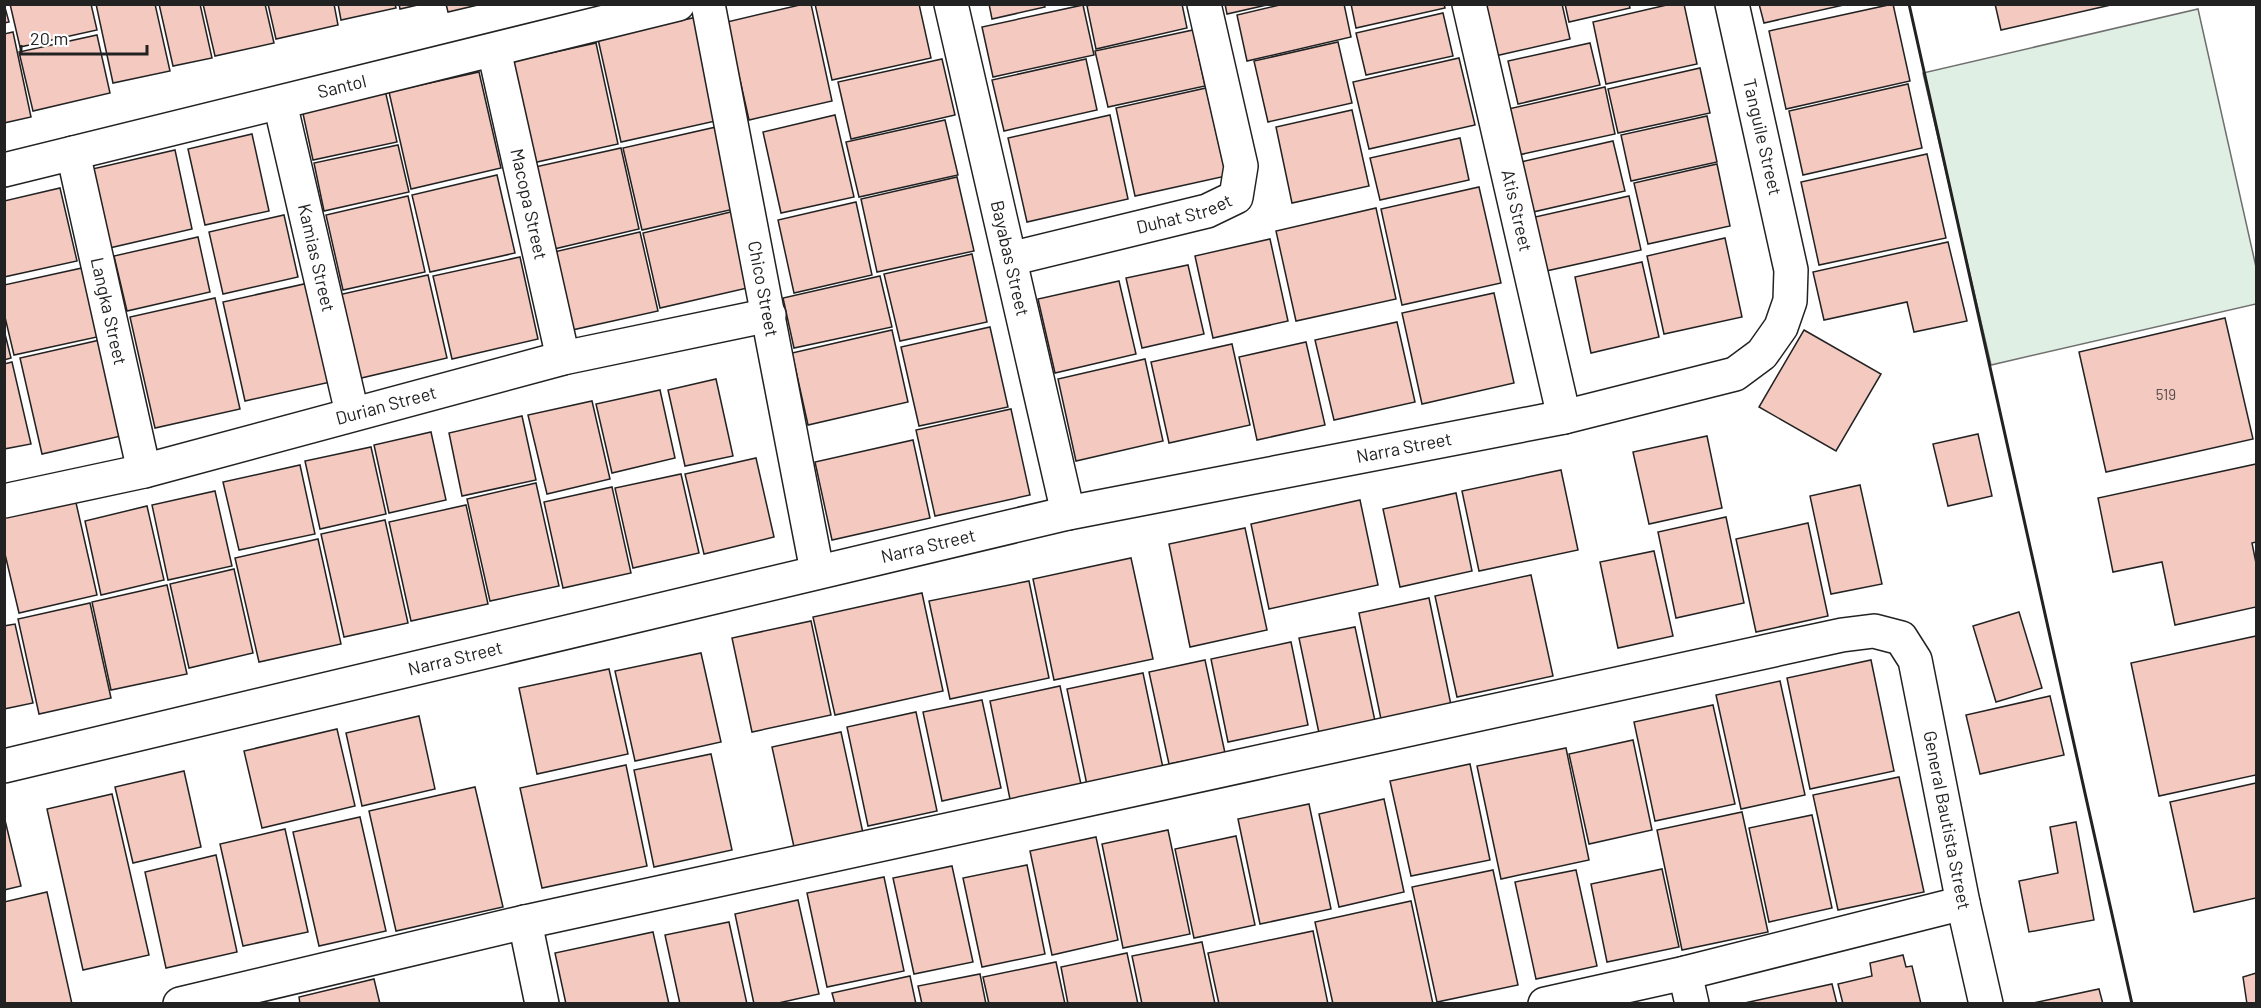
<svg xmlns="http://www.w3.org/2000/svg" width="2261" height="1008" font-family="Barlow,sans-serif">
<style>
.green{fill:#e0efe3;stroke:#6f6f6f;stroke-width:1.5}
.building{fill:#f3c9c0;stroke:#222;stroke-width:1.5}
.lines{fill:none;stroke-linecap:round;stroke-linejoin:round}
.minor-casing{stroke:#222;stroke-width:36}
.minor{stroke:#fff;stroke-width:33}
.wall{stroke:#222;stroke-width:3}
.labels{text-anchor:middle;stroke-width:4.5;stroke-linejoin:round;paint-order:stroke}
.number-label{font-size:15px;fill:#564c4a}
.street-label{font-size:18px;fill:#222;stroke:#fff}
</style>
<rect width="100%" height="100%" fill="#fff"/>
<polygon class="green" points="2198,9 2256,267 2256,304 1991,365 1923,73"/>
<g class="building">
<polygon points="4,4 9,22 4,23"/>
<polygon points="10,4 91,4 97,30 20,47"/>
<polygon points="96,4 155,4 170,71 113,83"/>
<polygon points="159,4 200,4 212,58 173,66"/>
<polygon points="203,4 265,4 274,43 215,56"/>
<polygon points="268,4 334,4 338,25 276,39"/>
<polygon points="338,4 395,4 396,8 341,20"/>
<polygon points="399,4 422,4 400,9"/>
<polygon points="446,4 482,4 448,12"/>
<polygon points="804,4 811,4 832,101 749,120 727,22"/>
<polygon points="815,4 919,4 931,58 832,80"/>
<polygon points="989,4 1044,4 1045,7 992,19"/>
<polygon points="1093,4 1182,4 1187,28 1096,49 1087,6"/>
<polygon points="1225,4 1271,4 1227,14"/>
<polygon points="1284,4 1344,4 1351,37 1247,61 1237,15"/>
<polygon points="1351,4 1444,4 1445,8 1356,28"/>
<polygon points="1483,4 1562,4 1570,39 1495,56"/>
<polygon points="1565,4 1629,4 1630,8 1569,22"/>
<polygon points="1671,4 1684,4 1697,64 1606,84 1593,22"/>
<polygon points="1759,4 1848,4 1764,23"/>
<polygon points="1893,4 1910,81 1786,109 1769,31"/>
<polygon points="1995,4 2115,4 2001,30"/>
<polygon points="1083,5 1094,55 993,77 982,27"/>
<polygon points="1443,13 1453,56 1366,75 1356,33"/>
<polygon points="697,17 720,120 621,142 598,39"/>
<polygon points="1193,30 1205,86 1108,107 1095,51"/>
<polygon points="13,32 31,117 4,123 4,34"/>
<polygon points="97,35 110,93 33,111 19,52"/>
<polygon points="1338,42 1352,103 1268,122 1254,61"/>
<polygon points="596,43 618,144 528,164 505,63"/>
<polygon points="1590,43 1600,85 1518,104 1508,61"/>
<polygon points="1459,58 1475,125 1369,149 1353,82"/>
<polygon points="942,59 955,115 851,139 838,82"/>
<polygon points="1086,59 1097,110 1004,131 992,80"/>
<polygon points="1700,68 1710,113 1618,133 1608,89"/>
<polygon points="479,72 501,168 411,189 389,92"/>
<polygon points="1908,84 1922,148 1803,175 1789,111"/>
<polygon points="1605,87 1615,134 1514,156 1504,110"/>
<polygon points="1206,88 1226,176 1135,196 1116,108"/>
<polygon points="385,90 397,142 313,160 302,109"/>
<polygon points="1352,110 1369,186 1292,203 1276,127"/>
<polygon points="835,115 854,197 781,213 763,132"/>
<polygon points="1110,115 1128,199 1027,222 1008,138"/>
<polygon points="1707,116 1717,162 1631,181 1621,135"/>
<polygon points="945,120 958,175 859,197 846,142"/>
<polygon points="716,127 734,209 642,230 623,148"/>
<polygon points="252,134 269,211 205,225 188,149"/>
<polygon points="1460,138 1469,180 1380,200 1370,158"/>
<polygon points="1613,141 1625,191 1533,212 1521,162"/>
<polygon points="398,145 409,192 324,211 314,163"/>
<polygon points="621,148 639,229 554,249 535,167"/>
<polygon points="175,150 192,229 105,249 88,170"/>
<polygon points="1927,154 1946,238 1819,265 1801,182"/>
<polygon points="1717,164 1730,226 1648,244 1634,183"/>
<polygon points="497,175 515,253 430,272 412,195"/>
<polygon points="957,177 974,251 877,272 861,199"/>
<polygon points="1479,187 1501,283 1402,305 1381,209"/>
<polygon points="60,188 77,261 4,277 4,201"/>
<polygon points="408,196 425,272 343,290 326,215"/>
<polygon points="1629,196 1641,250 1546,271 1535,217"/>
<polygon points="856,202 872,275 794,293 778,220"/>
<polygon points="1376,208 1396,299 1296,321 1276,231"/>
<polygon points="739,210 756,286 660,308 643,233"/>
<polygon points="284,215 298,277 223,294 209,232"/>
<polygon points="640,232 658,311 572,330 554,252"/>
<polygon points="198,237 210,292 127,311 114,256"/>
<polygon points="1725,238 1742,317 1664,334 1647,256"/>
<polygon points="1270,239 1288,321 1213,338 1195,256"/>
<polygon points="1948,242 1967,321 1914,332 1907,302 1824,320 1813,272"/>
<polygon points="972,254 987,322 900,341 884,274"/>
<polygon points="520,257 538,339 452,359 433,276"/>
<polygon points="1642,262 1659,337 1591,353 1575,277"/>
<polygon points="1188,265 1204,334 1142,348 1126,278"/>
<polygon points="82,268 97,337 14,355 4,313 4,285"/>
<polygon points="428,275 447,358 357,379 338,295"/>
<polygon points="880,276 892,327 794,348 783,298"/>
<polygon points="1119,281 1136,354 1055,373 1038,299"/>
<polygon points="313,282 335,381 245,401 223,302"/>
<polygon points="1494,293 1514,383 1422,404 1402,313"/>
<polygon points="215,298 240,409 155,428 130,317"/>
<polygon points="2225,318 2253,439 2106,472 2079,352"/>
<polygon points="1397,322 1415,402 1334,420 1315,340"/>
<polygon points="990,327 1008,407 919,426 901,347"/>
<polygon points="4,330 11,358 4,360"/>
<polygon points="892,330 908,402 808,425 792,353"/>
<polygon points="1804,330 1881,374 1836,451 1759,407"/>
<polygon points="100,340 121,436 42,454 20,358"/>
<polygon points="1306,342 1325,425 1257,440 1239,357"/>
<polygon points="1232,344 1250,425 1169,443 1151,362"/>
<polygon points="1145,359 1163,441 1076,461 1058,379"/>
<polygon points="12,362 31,444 4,449 4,364"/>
<polygon points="716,379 733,456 685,466 668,390"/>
<polygon points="660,390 675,458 612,473 596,404"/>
<polygon points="592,401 610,479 547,494 528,415"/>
<polygon points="1011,409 1030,495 935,516 916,430"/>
<polygon points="522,416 536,480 462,496 449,433"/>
<polygon points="431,432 446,500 389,513 374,445"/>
<polygon points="1978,434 1992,496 1948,506 1933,444"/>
<polygon points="1707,436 1722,508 1649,524 1633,452"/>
<polygon points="913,440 930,518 832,540 815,462"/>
<polygon points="371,447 386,514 320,529 305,461"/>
<polygon points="756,458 774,537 704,554 685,474"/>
<polygon points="2256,464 2256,542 2252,543 2256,563 2256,607 2175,625 2162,562 2113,572 2098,498"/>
<polygon points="300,465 315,534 239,550 223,482"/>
<polygon points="1561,470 1578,550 1479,571 1462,491"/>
<polygon points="681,474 699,553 633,568 615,488"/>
<polygon points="536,483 559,586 490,601 467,499"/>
<polygon points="1860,485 1882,584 1831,594 1810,496"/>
<polygon points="612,487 631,573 563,588 544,502"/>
<polygon points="215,491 232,566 168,580 152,505"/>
<polygon points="1456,493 1472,571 1400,587 1383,509"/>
<polygon points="74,494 97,595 19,613 4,550 4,510"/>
<polygon points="1360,500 1378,585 1269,609 1251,524"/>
<polygon points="466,505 488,604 411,621 389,522"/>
<polygon points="147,506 164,580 101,595 85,521"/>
<polygon points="1726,517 1744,603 1676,618 1658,532"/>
<polygon points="385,520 408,623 344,637 321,534"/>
<polygon points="1808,523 1828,616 1756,632 1736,539"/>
<polygon points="1245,528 1267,630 1190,647 1169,544"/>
<polygon points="318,539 341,644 259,662 235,558"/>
<polygon points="1654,551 1673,636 1618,648 1600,562"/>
<polygon points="1131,558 1153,659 1054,680 1033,579"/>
<polygon points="234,569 253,653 189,668 170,584"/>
<polygon points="1531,575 1553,676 1457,697 1435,596"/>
<polygon points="1029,581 1049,678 950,699 929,601"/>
<polygon points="167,585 187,674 111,690 92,602"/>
<polygon points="922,593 943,691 835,715 813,617"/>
<polygon points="1429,598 1451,705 1381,719 1359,613"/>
<polygon points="90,603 111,698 39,714 18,619"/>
<polygon points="2019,612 2042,688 1996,702 1973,626"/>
<polygon points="811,621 831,715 752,732 732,638"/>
<polygon points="15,624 33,703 4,709 4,626"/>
<polygon points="1355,627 1375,721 1319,733 1299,638"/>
<polygon points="2256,636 2256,775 2159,796 2131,663"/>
<polygon points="1291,642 1308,725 1228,742 1211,659"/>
<polygon points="701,653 721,742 635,761 615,671"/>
<polygon points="1205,660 1225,753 1169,764 1149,672"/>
<polygon points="1871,660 1894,771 1810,789 1787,678"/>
<polygon points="609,669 628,754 537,774 519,688"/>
<polygon points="1143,673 1163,768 1087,785 1067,689"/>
<polygon points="1780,681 1805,795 1741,809 1716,695"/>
<polygon points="1060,686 1082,789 1011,804 990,701"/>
<polygon points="2050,696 2064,755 1980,774 1966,715"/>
<polygon points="982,700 1001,788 942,801 923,712"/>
<polygon points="1713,705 1735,804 1655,821 1634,722"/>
<polygon points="916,712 937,811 868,826 847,727"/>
<polygon points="419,716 435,789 362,806 346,733"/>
<polygon points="337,729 355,806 262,828 244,751"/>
<polygon points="841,732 863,833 794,847 772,747"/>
<polygon points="1633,740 1652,830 1589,844 1569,754"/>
<polygon points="1566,748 1589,860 1501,879 1477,766"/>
<polygon points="711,754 732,850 654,867 634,770"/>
<polygon points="1470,764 1490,860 1411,876 1390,781"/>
<polygon points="626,765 647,866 542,888 520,788"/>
<polygon points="184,771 201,847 133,863 115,787"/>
<polygon points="1899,777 1924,892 1838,910 1813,795"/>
<polygon points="2256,783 2256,898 2194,912 2170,802"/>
<polygon points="475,787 503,907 396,931 369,811"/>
<polygon points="112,794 149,955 83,970 47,809"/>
<polygon points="1384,799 1404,892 1339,907 1319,814"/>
<polygon points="1309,804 1331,909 1260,924 1238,819"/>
<polygon points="1742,812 1768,932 1682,950 1657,830"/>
<polygon points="1812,815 1832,908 1769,922 1749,828"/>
<polygon points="4,816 21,886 4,890"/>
<polygon points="360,817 386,931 319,946 293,832"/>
<polygon points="2076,822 2094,920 2029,932 2019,881 2058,873 2050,827"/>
<polygon points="285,829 308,932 243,946 220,844"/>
<polygon points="1168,830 1190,934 1123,948 1102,844"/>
<polygon points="1236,836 1255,925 1194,938 1175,849"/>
<polygon points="1096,837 1118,940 1052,955 1030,851"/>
<polygon points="216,855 237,952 166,968 145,872"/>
<polygon points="1027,865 1045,954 982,967 963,878"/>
<polygon points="952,866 973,962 914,974 893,878"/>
<polygon points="1662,869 1679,947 1607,962 1591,884"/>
<polygon points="1493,870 1518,985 1437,1002 1412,887"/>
<polygon points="1576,870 1597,966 1536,979 1515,882"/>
<polygon points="884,877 904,971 827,987 807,893"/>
<polygon points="47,892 72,1004 4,1004 4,902"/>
<polygon points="798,900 819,994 774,1004 754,1004 735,914"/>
<polygon points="1411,901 1433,1004 1333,1004 1315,922"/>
<polygon points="729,922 747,1004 680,1004 665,935"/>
<polygon points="1313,931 1328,1004 1219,1004 1208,953"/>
<polygon points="653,932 669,1004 566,1004 555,953"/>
<polygon points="1202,942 1215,1004 1142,1004 1132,956"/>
<polygon points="1127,953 1138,1004 1068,1004 1061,967"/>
<polygon points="1903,955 1906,967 1912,966 1921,1004 1843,1004 1838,984 1872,976 1870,963"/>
<polygon points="1056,962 1065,1004 989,1004 983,977"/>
<polygon points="2256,973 2256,1004 2247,1004 2243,977"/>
<polygon points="980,974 986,1004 922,1004 918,986"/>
<polygon points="910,976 916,1004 835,1004 832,993"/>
<polygon points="374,979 380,1004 300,1004 299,997"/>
<polygon points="1832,984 1837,1004 1740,1004"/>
<polygon points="2099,989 2103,1004 2028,1004"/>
</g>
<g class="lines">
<defs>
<g id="minor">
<path id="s1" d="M708,4L817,571"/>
<path id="s2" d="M951,4L1068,513"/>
<path id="s3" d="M1469,4L1564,417"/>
<path id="s4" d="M494,50L563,358"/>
<path id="s5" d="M280,103L352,413"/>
<path id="s6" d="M73,153L144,471"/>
<path id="s7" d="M4,170L678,4"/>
<path id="s8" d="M1010,259L1207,211L1236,197L1241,166L1204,4"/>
<path id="s9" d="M4,501L144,471L563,358L769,315"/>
<path id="s10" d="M4,766L1068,513L1564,417L1735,374L1762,354L1781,327L1790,301L1791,270L1732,4"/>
<polyline points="525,922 542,1004"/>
<polyline points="1685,973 1692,1004"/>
<path id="s11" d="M180,1004L525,922L1842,635L1874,631L1901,638L1915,660L1963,903L1986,1004"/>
<polyline points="1545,1004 1685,973 1963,903"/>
</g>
</defs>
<use href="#minor" class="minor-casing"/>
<use href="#minor" class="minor"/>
<polyline class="wall" points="1909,4 2132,1004"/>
</g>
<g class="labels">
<g class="number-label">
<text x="2166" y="400">519</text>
</g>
<g class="street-label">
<text dy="6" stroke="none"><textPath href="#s7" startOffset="348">Santol</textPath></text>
<text transform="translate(1762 137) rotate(77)" y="6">Tanguile Street</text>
<text dy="6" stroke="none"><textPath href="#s4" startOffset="158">Macopa Street</textPath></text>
<text dy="6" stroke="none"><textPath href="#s3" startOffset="212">Atis Street</textPath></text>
<text dy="6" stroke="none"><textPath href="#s8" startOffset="180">Duhat Street</textPath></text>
<text dy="6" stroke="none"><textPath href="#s5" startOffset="159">Kamias Street</textPath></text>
<text dy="6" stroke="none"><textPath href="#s2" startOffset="261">Bayabas Street</textPath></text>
<text dy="6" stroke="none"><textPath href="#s1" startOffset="290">Chico Street</textPath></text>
<text dy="6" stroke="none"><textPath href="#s6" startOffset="162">Langka Street</textPath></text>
<text dy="6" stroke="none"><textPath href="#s9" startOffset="394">Durian Street</textPath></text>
<text dy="6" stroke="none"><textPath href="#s10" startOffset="1436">Narra Street</textPath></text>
<text dy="6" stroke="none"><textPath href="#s10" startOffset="950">Narra Street</textPath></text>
<text dy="6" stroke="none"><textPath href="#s10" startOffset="464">Narra Street</textPath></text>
<text dy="6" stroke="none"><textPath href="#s11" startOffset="1952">General Bautista Street</textPath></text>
</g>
</g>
<rect width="2261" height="1008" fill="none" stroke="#222222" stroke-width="12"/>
<path d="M21 45v9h126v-9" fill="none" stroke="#222222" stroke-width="3"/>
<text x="30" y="45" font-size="18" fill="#222222" stroke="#ffffff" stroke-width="4.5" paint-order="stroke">20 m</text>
</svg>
